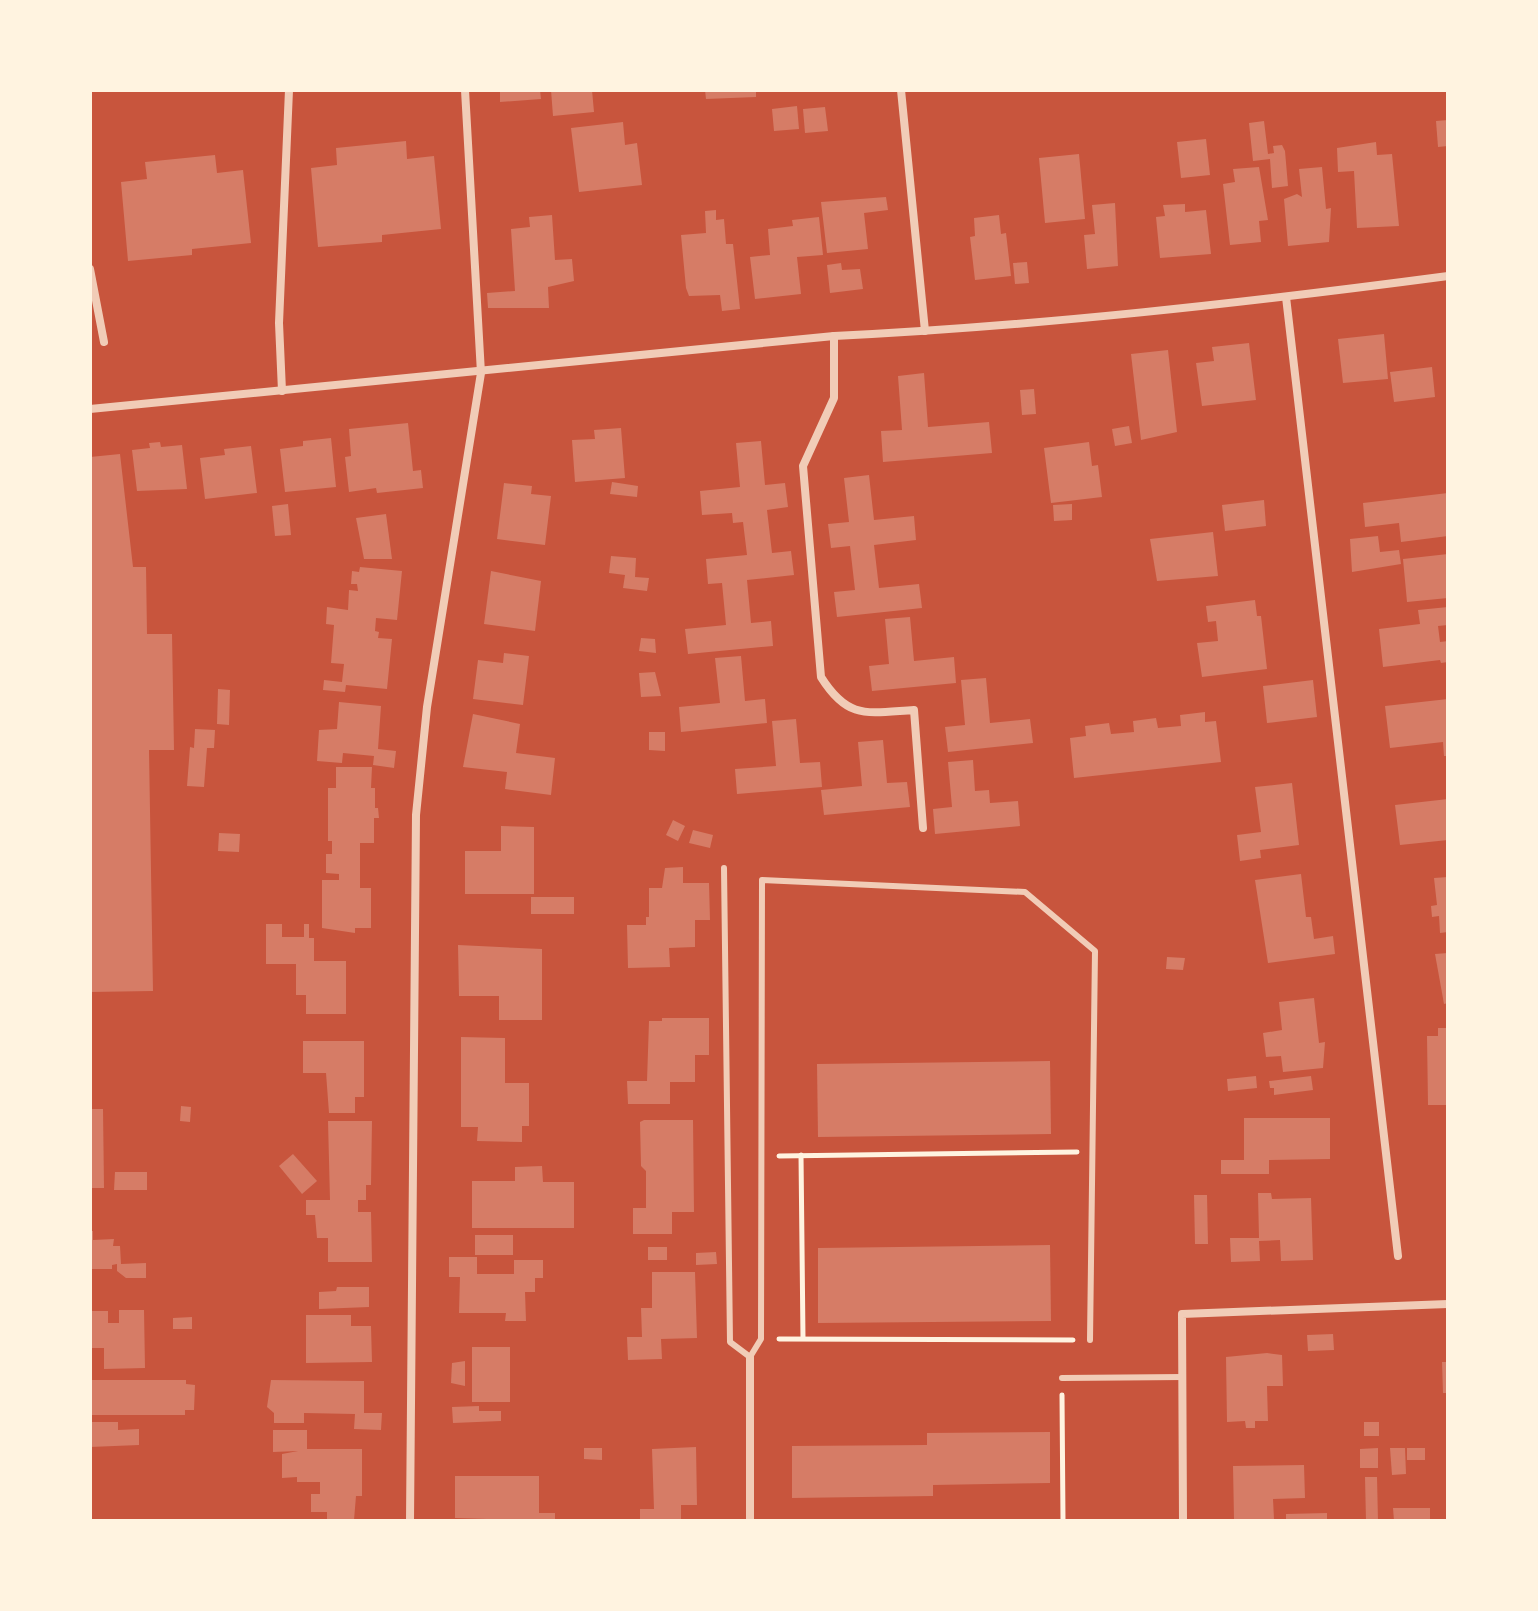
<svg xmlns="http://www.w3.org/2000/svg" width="1538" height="1611" font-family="Jost,sans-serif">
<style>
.building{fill:#d67c66}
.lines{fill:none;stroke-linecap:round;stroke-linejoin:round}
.path{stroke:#fff3e0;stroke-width:5}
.service{stroke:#f1ccb7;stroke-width:6}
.minor{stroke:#f1ccb7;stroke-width:8}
</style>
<rect width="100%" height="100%" fill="#c8553d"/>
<g class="building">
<polygon points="500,90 540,90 541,99 500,102"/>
<polygon points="551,90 592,90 594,112 553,116"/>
<polygon points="705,90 756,90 756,97 706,99"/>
<polygon points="797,106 799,129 774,131 772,109"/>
<polygon points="825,107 828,131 805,133 803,109"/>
<polygon points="1448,120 1448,146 1438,147 1436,121"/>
<polygon points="1264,121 1268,154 1274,153 1273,146 1282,145 1285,151 1288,186 1272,188 1270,159 1253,161 1249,123"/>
<polygon points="623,122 625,145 637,143 642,185 579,192 571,128"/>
<polygon points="1206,139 1210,175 1181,178 1177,142"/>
<polygon points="406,141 407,159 434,156 441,229 382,235 382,242 318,247 311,168 337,165 336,148"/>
<polygon points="1376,142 1377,155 1392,154 1399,226 1357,228 1354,171 1338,172 1337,148"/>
<polygon points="1079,154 1085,219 1045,223 1039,158"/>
<polygon points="215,155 217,173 243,170 251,243 192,249 192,255 128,261 121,182 147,179 145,162"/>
<polygon points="1259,167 1268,220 1259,221 1261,242 1230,245 1223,184 1235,182 1233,169"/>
<polygon points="1322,167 1326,209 1331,208 1329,242 1288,246 1284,199 1297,194 1302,197 1299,169"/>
<polygon points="886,197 888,210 864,213 868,249 827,253 821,202"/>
<polygon points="1115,203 1118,266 1087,269 1084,235 1095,234 1092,205"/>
<polygon points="1185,204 1185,212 1206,210 1211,254 1160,258 1156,217 1165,216 1163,205"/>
<polygon points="716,210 716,220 724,219 726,244 733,244 740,309 722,311 720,295 689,296 686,288 681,235 706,233 705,211"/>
<polygon points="552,215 555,260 572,259 574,281 548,287 549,308 488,308 487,293 515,291 511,229 530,227 529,217"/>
<polygon points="999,215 1001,234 1006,233 1011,276 975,280 970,237 975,236 974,218"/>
<polygon points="819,217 823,255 797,257 801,294 755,299 750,257 770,255 768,229 793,226 792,220"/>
<polygon points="1027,262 1029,283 1015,284 1013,263"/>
<polygon points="841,263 842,270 860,269 863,289 830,293 827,265"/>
<polygon points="1384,334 1388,379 1343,383 1338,339"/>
<polygon points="1249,343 1256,400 1202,406 1196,363 1214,361 1212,347"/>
<polygon points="1168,350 1177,432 1141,440 1131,354"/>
<polygon points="1432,367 1435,397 1394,402 1390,372"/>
<polygon points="924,373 928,427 989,422 992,453 883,462 881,431 902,430 898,376"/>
<polygon points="1034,389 1036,414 1022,415 1020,390"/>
<polygon points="408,423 413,471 421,470 423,488 377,493 376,488 349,492 345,457 351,456 349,429"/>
<polygon points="1129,426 1132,443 1115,446 1112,429"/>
<polygon points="621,428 625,478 575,482 572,440 595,439 594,430"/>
<polygon points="331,438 336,487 285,492 280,449 303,446 303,441"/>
<polygon points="761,441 765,485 785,483 788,507 767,510 772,553 791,551 794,575 747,580 751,623 771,621 773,646 688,654 685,629 726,625 722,583 708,584 706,559 747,555 743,522 733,523 732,513 702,515 700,491 740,487 736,443"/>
<polygon points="160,442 161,447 182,445 187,489 137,491 132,450 150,448 149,443"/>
<polygon points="1089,442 1092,466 1098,465 1102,497 1051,503 1044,448"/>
<polygon points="251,446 257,493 205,499 200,458 225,455 224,449"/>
<polygon points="120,454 133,567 146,567 147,634 172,634 174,750 149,750 153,991 90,992 90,457"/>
<polygon points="869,475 874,520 914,516 916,540 874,545 879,588 919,584 922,608 837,617 834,592 855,590 850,546 831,548 828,524 849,522 844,478"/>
<polygon points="612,482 638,486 637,497 610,494"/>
<polygon points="504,483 532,486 531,494 551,496 545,545 497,539"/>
<polygon points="1448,493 1448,536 1401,542 1399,523 1365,527 1363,503"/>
<polygon points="1264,500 1266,526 1225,531 1222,505"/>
<polygon points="288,504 291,535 275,536 272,506"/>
<polygon points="1072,504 1072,520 1054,521 1053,505"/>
<polygon points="386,514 392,559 364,559 356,518"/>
<polygon points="1213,532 1218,576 1157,581 1150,539"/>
<polygon points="1378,536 1380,552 1399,550 1401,564 1352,572 1350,539"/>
<polygon points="1448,554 1448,598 1407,602 1403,559"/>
<polygon points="611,556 636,558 635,577 649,578 647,591 623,588 625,575 609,573"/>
<polygon points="360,567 402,571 397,620 376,618 375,631 379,632 378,638 392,639 387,689 346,685 345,692 323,690 324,680 342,682 344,664 331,663 334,625 326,624 327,607 348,610 349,590 358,591 357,584 351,584 352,571 359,572"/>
<polygon points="491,571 541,581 535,631 484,624"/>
<polygon points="1255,600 1257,616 1261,616 1267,669 1202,677 1197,643 1218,641 1216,621 1208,622 1206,606"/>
<polygon points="1448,607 1448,625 1438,626 1440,642 1448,641 1448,662 1441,663 1440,660 1383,667 1379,629 1420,624 1418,610"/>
<polygon points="910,617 914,661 954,657 956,683 872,691 869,666 889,664 885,619"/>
<polygon points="641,638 655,639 656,653 639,651"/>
<polygon points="504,653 529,656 523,705 473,699 478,660 503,663"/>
<polygon points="741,656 745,701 765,699 767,723 681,732 679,707 720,703 715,658"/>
<polygon points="655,672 661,696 641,697 639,673"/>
<polygon points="986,678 990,723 1030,719 1033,743 948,752 945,727 965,725 961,680"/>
<polygon points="1313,680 1317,717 1267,723 1263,686"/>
<polygon points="218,689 230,690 229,725 217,724"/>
<polygon points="1448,699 1448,756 1444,756 1443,742 1390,748 1385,706"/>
<polygon points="339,702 381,706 378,749 396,751 394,768 373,765 374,756 343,753 342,763 317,761 319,730 337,729"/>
<polygon points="1205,712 1205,722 1216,721 1221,762 1074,778 1070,738 1086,736 1085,726 1109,723 1111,734 1134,732 1133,721 1156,718 1158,728 1181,726 1180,715"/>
<polygon points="473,714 520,724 516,753 555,758 551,795 505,789 507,772 463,767"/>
<polygon points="796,719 800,763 820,762 822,787 737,794 735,769 776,766 772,721"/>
<polygon points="195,729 215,730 214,748 207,748 204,787 187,786 190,747 194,748"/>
<polygon points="649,732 665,732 665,751 649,750"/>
<polygon points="883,740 887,783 907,782 910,807 824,815 821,790 862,786 858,742"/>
<polygon points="973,760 975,791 989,790 990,803 1018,801 1020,826 935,834 933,809 952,807 948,762"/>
<polygon points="336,767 372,767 371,788 375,788 375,808 378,808 379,818 374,818 374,843 360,843 360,888 371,888 371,928 355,928 355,933 322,928 322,880 339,880 339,874 326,873 326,854 332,854 332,841 328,841 328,788 336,788"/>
<polygon points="1292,783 1299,845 1260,850 1261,858 1240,861 1237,835 1261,832 1255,787"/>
<polygon points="1448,799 1448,840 1400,845 1395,805"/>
<polygon points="673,820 685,826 678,841 666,835"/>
<polygon points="501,826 534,827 534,894 465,894 465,851 501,851"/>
<polygon points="693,830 713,835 710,848 689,843"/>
<polygon points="219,833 240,834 239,852 218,851"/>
<polygon points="683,867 683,883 709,883 710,920 695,920 695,947 669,948 670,967 628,968 627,925 646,925 646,917 649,917 649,888 662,888 665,868"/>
<polygon points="1301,874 1306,917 1311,917 1314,939 1333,936 1335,954 1268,963 1255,880"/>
<polygon points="1448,877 1448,932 1440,933 1439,916 1432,917 1431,906 1437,905 1434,878"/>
<rect x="531" y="897" width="43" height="17"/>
<polygon points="266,924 282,924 282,937 304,937 304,924 309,924 309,938 314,938 314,961 346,961 346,1014 306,1014 306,995 296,995 296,964 266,964"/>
<polygon points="458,945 542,949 542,1020 499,1020 499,996 459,996"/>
<polygon points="1448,953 1448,1003 1444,1004 1435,954"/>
<polygon points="1167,957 1185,958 1183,970 1166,969"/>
<polygon points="1314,998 1319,1043 1325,1042 1323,1068 1283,1072 1281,1056 1266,1057 1263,1033 1282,1030 1279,1002"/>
<polygon points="662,1018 709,1018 709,1055 695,1055 695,1082 670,1082 670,1104 628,1104 627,1081 647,1081 649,1021 662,1021"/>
<polygon points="1438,1028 1448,1028 1448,1105 1428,1105 1427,1036 1438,1036"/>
<polygon points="461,1037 505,1038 505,1083 529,1083 529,1126 522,1126 522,1142 477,1141 478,1127 461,1127"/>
<polygon points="303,1041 364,1041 364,1097 355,1097 355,1113 329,1113 326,1073 303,1073"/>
<polygon points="1050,1061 1051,1134 818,1137 817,1064"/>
<polygon points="1256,1076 1257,1088 1228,1091 1227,1079"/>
<polygon points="1311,1076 1313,1090 1274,1095 1274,1088 1270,1088 1269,1081"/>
<polygon points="181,1106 191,1107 190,1122 180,1121"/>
<polygon points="90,1109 103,1109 104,1188 90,1188"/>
<polygon points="1244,1118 1330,1118 1330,1159 1269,1160 1269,1174 1221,1174 1221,1160 1244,1160"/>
<polygon points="644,1120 693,1120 694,1212 672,1212 672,1234 633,1234 633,1208 646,1208 646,1171 641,1166 640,1122"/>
<polygon points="328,1121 372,1121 371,1185 366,1185 366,1200 358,1200 358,1212 371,1212 372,1262 328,1262 328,1238 317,1238 315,1215 306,1215 306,1200 330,1200"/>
<polygon points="293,1154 317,1181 302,1194 279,1166"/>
<polygon points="542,1166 543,1182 574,1182 574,1228 472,1228 472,1181 515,1181 515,1167"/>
<polygon points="115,1172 147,1172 147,1190 114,1190"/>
<polygon points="1258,1193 1271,1193 1272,1199 1311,1198 1313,1260 1281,1261 1280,1240 1259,1241 1260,1261 1231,1262 1230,1238 1259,1238"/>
<polygon points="1194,1195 1207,1195 1208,1244 1195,1244"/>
<polygon points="90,1231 93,1231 93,1240 114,1239 113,1246 120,1246 121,1264 146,1263 146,1278 126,1278 117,1271 117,1264 112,1265 112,1269 90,1269"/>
<rect x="475" y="1235" width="38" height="20"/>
<polygon points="1050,1245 1051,1321 818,1323 818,1248"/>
<rect x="648" y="1247" width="19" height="13"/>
<polygon points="716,1252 717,1264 696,1265 696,1253"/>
<polygon points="449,1257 477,1257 477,1274 514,1274 514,1260 543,1260 543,1278 535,1278 535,1292 525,1292 526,1321 505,1321 506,1313 459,1313 460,1277 449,1277"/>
<polygon points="652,1272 695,1272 697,1338 661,1339 662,1359 628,1360 627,1337 642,1337 641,1308 652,1308"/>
<polygon points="337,1287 369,1287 369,1307 319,1309 319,1292 336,1291"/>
<polygon points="119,1310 144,1310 145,1368 104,1369 104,1348 90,1348 90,1311 108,1311 108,1323 119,1323"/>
<polygon points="306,1315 351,1315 351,1326 371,1326 372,1362 306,1363"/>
<polygon points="192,1317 192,1329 173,1329 173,1318"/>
<polygon points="1333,1334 1334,1350 1308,1351 1307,1335"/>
<rect x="472" y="1347" width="38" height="55"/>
<polygon points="1267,1353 1282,1355 1283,1386 1267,1386 1268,1421 1255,1421 1255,1428 1246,1428 1245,1421 1227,1422 1226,1357"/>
<polygon points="465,1361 465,1386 451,1383 452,1363"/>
<polygon points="1442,1362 1448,1362 1448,1393 1443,1393"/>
<polygon points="90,1380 186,1380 186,1384 195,1385 194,1410 185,1410 185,1415 90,1415"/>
<polygon points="271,1380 364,1381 364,1413 382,1413 381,1430 354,1429 355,1414 304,1413 304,1423 274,1423 274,1413 267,1407"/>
<polygon points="479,1406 479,1411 501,1411 501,1421 453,1423 452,1407"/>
<polygon points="90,1422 118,1422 118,1430 139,1429 139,1445 90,1447"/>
<rect x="1364" y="1422" width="15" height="14"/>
<polygon points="273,1430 307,1430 307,1449 362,1449 362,1496 356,1496 354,1520 327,1520 327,1512 311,1512 311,1494 320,1494 320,1482 297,1482 297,1477 282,1478 282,1454 298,1451 273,1452"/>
<polygon points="1050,1432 1050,1483 933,1485 933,1496 792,1498 792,1446 927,1445 927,1433"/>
<polygon points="696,1447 697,1505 681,1505 681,1521 640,1521 640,1509 654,1509 652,1449"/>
<polygon points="584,1448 602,1448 602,1460 584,1459"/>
<polygon points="1378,1448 1378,1468 1360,1468 1360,1449"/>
<polygon points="1390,1448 1405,1448 1406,1474 1392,1475"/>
<rect x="1407" y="1448" width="18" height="12"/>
<polygon points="1304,1465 1305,1498 1273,1499 1274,1519 1234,1519 1233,1466"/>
<polygon points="455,1476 539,1476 539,1513 555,1513 555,1521 455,1518"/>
<polygon points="1365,1477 1377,1477 1378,1521 1366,1521"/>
<polygon points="1393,1508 1430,1508 1430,1521 1394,1521"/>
<polygon points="1327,1513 1327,1521 1286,1521 1286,1514"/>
</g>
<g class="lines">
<g class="path">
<polyline points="801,1155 803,1338"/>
<polyline points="779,1156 1077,1152"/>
<polyline points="779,1339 1073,1340"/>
<polyline points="1062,1395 1063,1521"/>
</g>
<g class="service">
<polyline points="724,868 730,1342 750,1357 761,1339 762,880 1025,892 1095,951 1090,1340"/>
<polyline points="1062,1378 1183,1377"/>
</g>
<g class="minor">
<polyline points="901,90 925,331"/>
<polyline points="90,269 104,342"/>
<polyline points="1286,297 1398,1256"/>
<path d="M834,336V398L803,466L821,677C848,720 867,713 914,710L923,828"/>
<polyline points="282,391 279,323 289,90"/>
<path d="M90,409L834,336C1039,326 1244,303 1448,276"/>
<polyline points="410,1521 416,815 427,707 481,373 465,90"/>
<polyline points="750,1521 750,1357"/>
<polyline points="1183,1521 1182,1314 1448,1304"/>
</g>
</g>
<rect width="1538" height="1611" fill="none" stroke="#fff3e0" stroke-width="184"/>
</svg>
